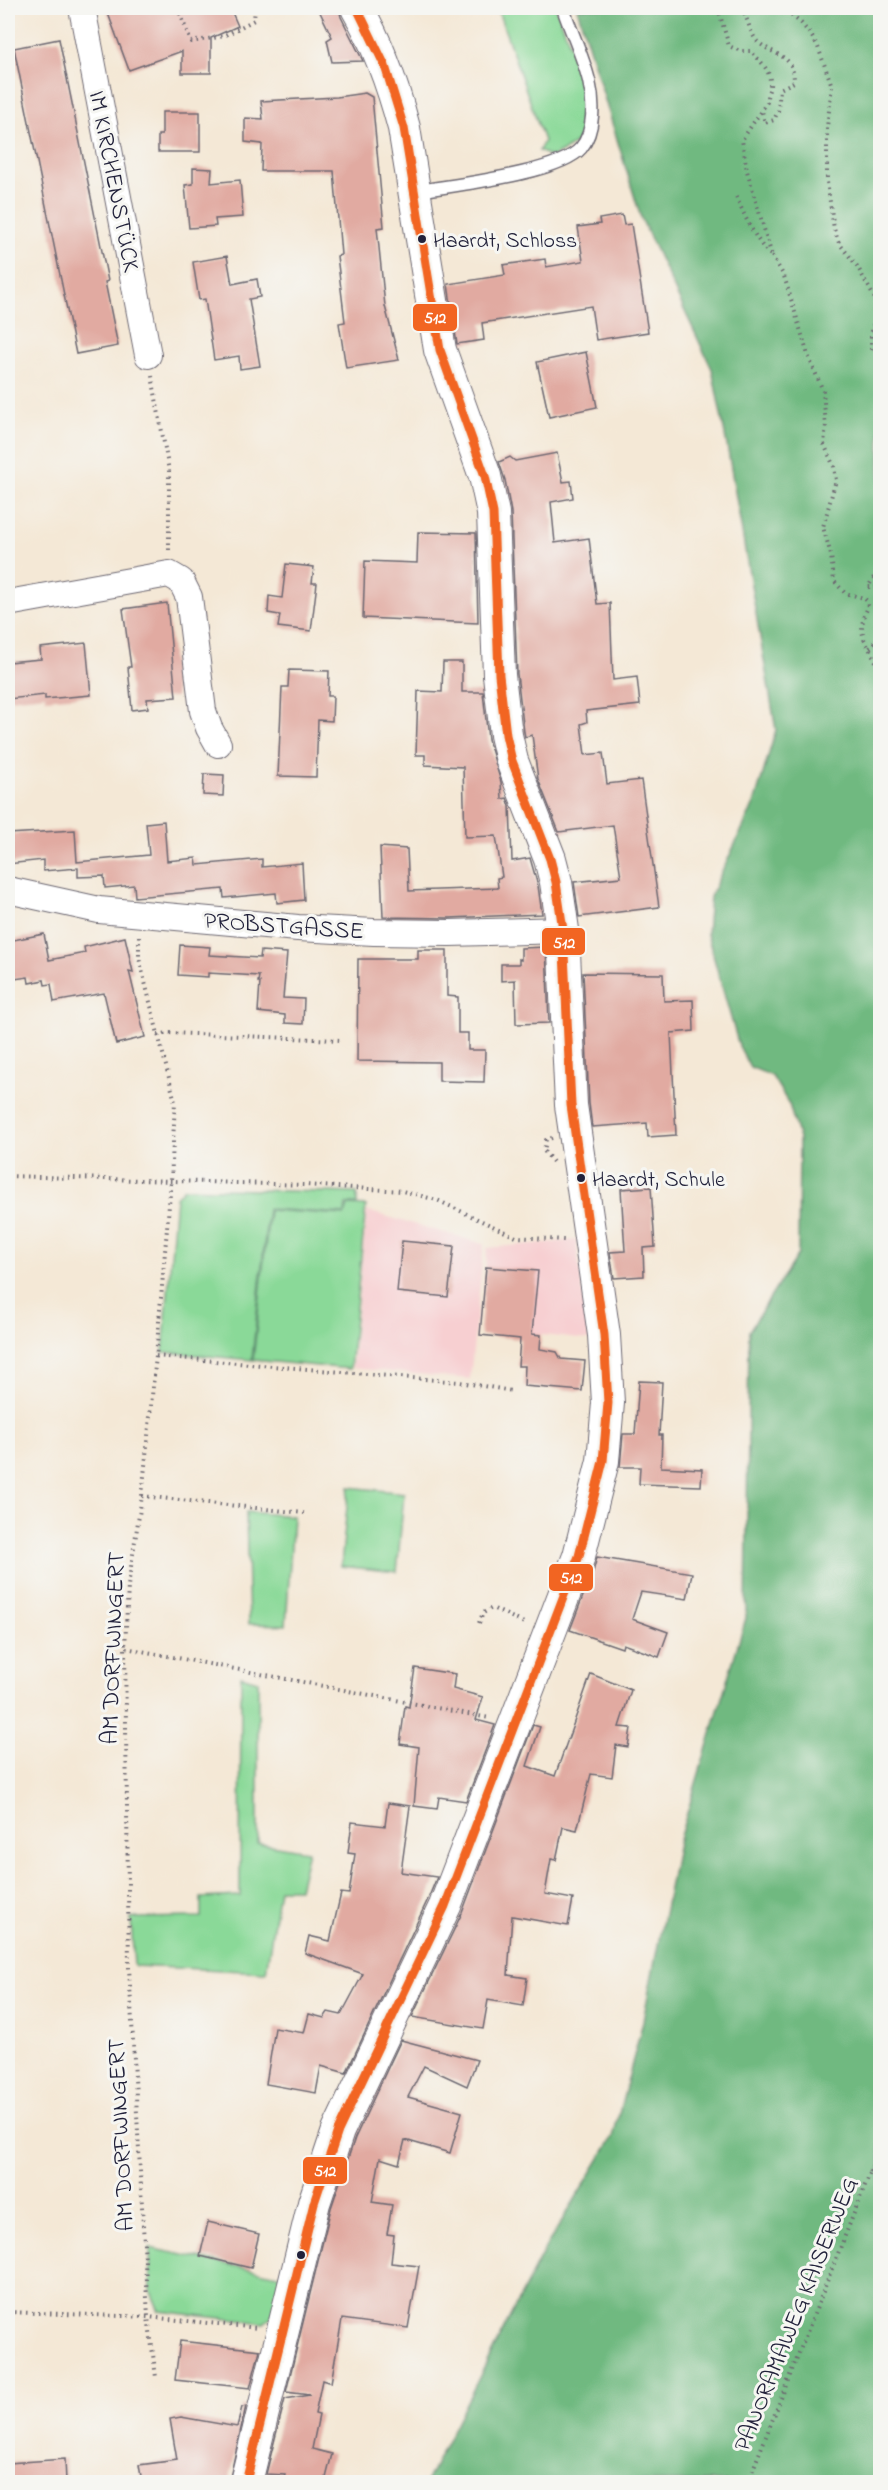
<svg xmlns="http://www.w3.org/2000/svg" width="888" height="2490" font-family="'Indie Flower',sans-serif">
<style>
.built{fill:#f7cfd1}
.green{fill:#8ad998;stroke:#567e6a;stroke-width:1.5}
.forest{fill:#6fb980;stroke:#486e5e;stroke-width:1.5}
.building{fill:#e1aaa1}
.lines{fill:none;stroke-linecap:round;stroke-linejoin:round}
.service-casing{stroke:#6c6771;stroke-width:15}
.minor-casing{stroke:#6c6771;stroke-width:28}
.tertiary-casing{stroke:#6c6771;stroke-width:34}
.path{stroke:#6c6771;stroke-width:4;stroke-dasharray:1.5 4.5;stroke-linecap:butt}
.service{stroke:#fff;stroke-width:12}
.minor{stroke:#fff;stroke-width:26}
.tertiary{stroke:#fff;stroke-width:32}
.bus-1-casing{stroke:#f6f6f2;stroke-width:14}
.bus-1{stroke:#f26522;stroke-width:9}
.bus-dot{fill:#22223b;stroke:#f6f6f2;stroke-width:2}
.labels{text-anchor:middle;stroke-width:6;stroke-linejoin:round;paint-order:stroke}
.bus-label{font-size:22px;fill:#22223b;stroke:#f6f6f2;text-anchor:start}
.street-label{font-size:24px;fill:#22223b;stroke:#f6f6f2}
.line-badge{stroke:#f6f6f2;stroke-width:2}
.badge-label{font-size:16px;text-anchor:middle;font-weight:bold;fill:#fff}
</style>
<rect width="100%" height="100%" fill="#f6f6f2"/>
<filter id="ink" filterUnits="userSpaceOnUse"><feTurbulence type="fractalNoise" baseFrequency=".0167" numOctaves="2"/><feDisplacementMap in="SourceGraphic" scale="12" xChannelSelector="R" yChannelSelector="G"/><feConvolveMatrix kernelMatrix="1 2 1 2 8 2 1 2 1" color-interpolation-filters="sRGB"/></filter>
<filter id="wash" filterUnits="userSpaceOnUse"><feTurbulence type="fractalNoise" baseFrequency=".008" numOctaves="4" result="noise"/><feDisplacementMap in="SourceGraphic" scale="24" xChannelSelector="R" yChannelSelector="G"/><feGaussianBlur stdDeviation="1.35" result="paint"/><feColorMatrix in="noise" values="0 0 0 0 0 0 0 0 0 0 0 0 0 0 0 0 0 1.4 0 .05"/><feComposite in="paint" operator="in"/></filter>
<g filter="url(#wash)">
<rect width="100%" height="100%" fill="#f4e8d6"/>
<g class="built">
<polygon points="367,1211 484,1244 470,1379 352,1368"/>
<polygon points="576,1240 589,1340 533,1334 532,1339 480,1335 487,1248"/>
</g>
<g class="green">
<path d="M497,8H556C567,37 600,111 579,139C573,147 560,153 551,157L539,151L544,141Z"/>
<polygon points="184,1188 357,1193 357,1204 346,1204 345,1214 268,1209 252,1360 163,1352 176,1197"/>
<polygon points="348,1205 366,1206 350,1369 253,1360 269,1210 345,1215"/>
<polygon points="349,1487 404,1493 397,1572 341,1566"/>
<polygon points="246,1512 293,1516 286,1625 249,1624"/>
<polygon points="241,1676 258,1681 258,1843 308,1851 299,1889 279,1889 266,1972 134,1966 131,1918 201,1917 201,1898 240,1896"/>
<polygon points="150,2248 283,2276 276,2312 264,2323 159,2311 151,2292"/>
</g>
<polygon class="forest" points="577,8 880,8 880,2482 426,2482 544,2250 613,2137 643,2021 678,1843 746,1618 749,1331 798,1254 799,1139 789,1104 772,1076 750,1067 739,1046 707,934 710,897 754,804 776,730 727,445 712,369 641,218"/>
<g id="blocks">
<g class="building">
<polygon points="106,8 230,8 238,26 211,38 211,73 182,73 182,51 129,70"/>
<polygon points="318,8 339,8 341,17 363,61 332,62 327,40 332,37"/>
<polygon points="59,39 108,281 105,282 118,346 76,354 14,48"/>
<polygon points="365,93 372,97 384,227 377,228 385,306 399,360 346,368 339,323 345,322 337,256 341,255 334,171 261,171 262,144 245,142 245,118 263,119 261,101 337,97"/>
<polygon points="162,112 200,112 200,152 158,152 158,135 162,135"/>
<polygon points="193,168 212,169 211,183 240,180 243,217 215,219 216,226 189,228 185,185 193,184"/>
<polygon points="622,215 624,225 631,224 648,332 596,340 591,306 482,323 484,340 457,344 448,284 505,275 503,265 545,259 546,267 583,261 578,227 600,224 599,219"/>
<polygon points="227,256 232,284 257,279 260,297 249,299 260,366 240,369 239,356 214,360 205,299 199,300 193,262"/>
<polygon points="586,352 597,407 549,417 537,362"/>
<polygon points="557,453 563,482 571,481 573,498 551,502 555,543 589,538 597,604 610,603 613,680 637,677 640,705 586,711 587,722 581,724 585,755 603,753 607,784 641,780 659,907 579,917 574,882 621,877 613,825 559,832 538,779 532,735 525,737 524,732 517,674 511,512 505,480 499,462 510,457 515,461"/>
<polygon points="418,532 476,533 478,623 363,618 365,561 417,563"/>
<polygon points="286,564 314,567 312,583 317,583 311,631 278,627 280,615 268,613 269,596 282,598"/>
<polygon points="167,603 176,697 147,699 148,708 132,710 128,667 131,667 123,609"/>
<polygon points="86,643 91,695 45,699 45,695 8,699 8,662 41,659 40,648"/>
<polygon points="443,662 462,662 462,692 483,692 488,739 501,782 502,799 507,798 510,806 512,861 530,858 538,886 542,914 449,918 383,917 380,847 407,849 409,891 498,888 497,878 502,877 496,836 465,837 463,767 425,765 425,755 416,755 418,691 442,692"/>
<polygon points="289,670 329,671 328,696 333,696 332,721 318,720 316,777 278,776 282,687 288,687"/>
<polygon points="204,774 224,775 223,796 203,795"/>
<polygon points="164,821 167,861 196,858 197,865 262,859 262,867 302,863 304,900 277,903 276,893 224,898 223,889 135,897 134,885 105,888 104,876 78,877 78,868 43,871 43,860 8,864 8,834 75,830 77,862 149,855 146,823"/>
<polygon points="44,934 49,960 85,953 84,947 125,937 133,972 129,971 145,1037 116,1044 104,993 54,1002 51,984 45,985 44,980 29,983 28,977 8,980 8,941"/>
<polygon points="180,945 210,947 209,955 260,958 261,951 287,953 283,998 304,999 303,1024 285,1023 285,1015 258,1012 260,982 258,982 259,976 208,973 208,977 178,975"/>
<polygon points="546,947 549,1023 516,1024 515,980 501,981 501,964 519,964 519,959 521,960 521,948"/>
<polygon points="418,950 447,950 447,996 458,997 458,1033 468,1033 468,1050 485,1050 484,1082 439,1081 439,1062 357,1061 358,959 418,959"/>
<polygon points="583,973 663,974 664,1001 693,1000 694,1031 671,1033 676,1135 648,1137 647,1123 592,1127 589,1103"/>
<polygon points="651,1187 655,1247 643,1248 644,1276 614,1278 610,1252 625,1251 621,1189"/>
<polygon points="402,1241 454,1246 448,1297 397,1292"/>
<polygon points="486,1267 538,1271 532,1334 541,1335 540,1349 557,1352 561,1359 585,1361 582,1391 524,1386 525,1366 518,1366 520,1339 480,1335"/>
<polygon points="639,1381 662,1382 659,1435 662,1435 661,1467 702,1469 701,1486 639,1484 640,1467 620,1467 623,1434 635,1434"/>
<polygon points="597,1557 692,1573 687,1599 641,1592 632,1619 668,1632 659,1657 623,1644 622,1648 570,1630 585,1591 588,1591"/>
<polygon points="415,1668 455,1674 453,1689 483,1697 476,1720 495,1725 466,1801 439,1797 437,1809 414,1806 419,1747 400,1744 405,1706 409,1707"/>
<polygon points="591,1674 631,1690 619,1727 631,1728 628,1747 616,1745 612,1777 591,1774 577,1830 563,1827 556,1860 551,1859 545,1894 573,1899 568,1926 512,1916 508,1975 527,1978 523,2006 488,2000 483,2029 412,2017 462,1913 533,1725 540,1727 527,1766 555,1776"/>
<polygon points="388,1803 410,1806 401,1872 437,1877 428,1899 346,2073 321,2066 316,2093 266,2084 275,2028 304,2033 309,2014 324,2018 328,2012 341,2015 363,1974 305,1953 309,1936 330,1941 341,1893 349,1894 355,1854 348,1853 352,1822 385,1826"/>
<polygon points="401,2040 477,2060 467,2086 424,2066 408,2097 462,2112 450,2153 405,2140 399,2164 380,2158 372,2202 392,2205 387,2234 394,2235 391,2263 419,2266 408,2328 342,2319 331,2383 322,2380 315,2414 319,2415 312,2449 332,2454 325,2482 283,2482 285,2475 266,2474 285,2399 310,2395 286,2392 331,2208 355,2138"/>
<polygon points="208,2222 259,2234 251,2268 200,2256"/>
<polygon points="180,2341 260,2350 250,2388 175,2380"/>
<polygon points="246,2406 229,2482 142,2482 139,2465 177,2460 170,2419 181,2417 237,2427 242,2407"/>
<polygon points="65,2459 66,2482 8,2482 8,2463"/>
</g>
</g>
</g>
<g filter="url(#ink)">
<use href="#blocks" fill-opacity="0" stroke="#6c6771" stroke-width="1.5"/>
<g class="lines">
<defs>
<path id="service" d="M414,192C450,185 559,174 581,148C595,131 594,101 589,81C583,56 571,32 563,8"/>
<g id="minor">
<polyline points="82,8 148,355"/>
<polyline points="8,603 169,574 181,581 189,597 203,711 209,728 218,744"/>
<polyline points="8,890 99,910 298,928 374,932 449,933 563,930"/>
</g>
<path id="tertiary" d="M246,2482L314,2203L338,2131L445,1906L579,1556L603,1461L608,1403L604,1335L571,1105L563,930L556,882L550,859L512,761L506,735L499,675L493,513L485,476L440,350L404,128C393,86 379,46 357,8"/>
</defs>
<use href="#service" class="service-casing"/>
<use href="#minor" class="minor-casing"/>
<use href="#tertiary" class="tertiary-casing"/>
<g class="path">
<polyline points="178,8 191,42 224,36 254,20 255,8"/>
<path d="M718,8L729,46L740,51H751C759,60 770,69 770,82C771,89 766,94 767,102L742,140L747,171L772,256C758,246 743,213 736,196"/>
<path d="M742,8C747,17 751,36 758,42C775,57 794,53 794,82L780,89L778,111L774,120L765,123L762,111"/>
<polyline points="782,8 801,23 811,35 818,47 832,86 827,127 827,182 834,229 839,243 857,266 879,306 871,332 871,353"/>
<polyline points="772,256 784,276 808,355 823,391 826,425 824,444 834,467 836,480 823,527 831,555 834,581 845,593 864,598 867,601 868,607 863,618 862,631 864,639 880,669"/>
<polyline points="152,376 169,471 169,553"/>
<polyline points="880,567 868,587 880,587"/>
<polyline points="870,648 880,635"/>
<polyline points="139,936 139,958 175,1102 171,1182 156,1356 142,1496 128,1586 125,1648 129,1967 148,2317 156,2377"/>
<polyline points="158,1035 168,1033 341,1040"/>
<polyline points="552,1138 546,1140 544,1151 553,1162"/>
<polyline points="8,1176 305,1185 402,1191 437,1200 516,1237 564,1240"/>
<polyline points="156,1356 459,1382 512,1391"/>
<polyline points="142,1496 304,1513"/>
<polyline points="479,1623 483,1613 492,1608 526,1624"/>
<polyline points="126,1648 489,1718"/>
<polyline points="870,2172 880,2148"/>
<polyline points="8,2312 148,2317 258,2328"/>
<polyline points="748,2482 869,2175 880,2162"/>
</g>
<use href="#service" class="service"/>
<use href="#minor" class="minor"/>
<use href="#tertiary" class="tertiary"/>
<defs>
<polyline id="bus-1" points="246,2482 314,2203 338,2131 445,1906 579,1556 603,1461 608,1403 604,1335 571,1105 563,930 556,882 550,859 512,761 506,735 499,675 493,513 485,476 440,350 404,128 385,66 357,8"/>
</defs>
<use href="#bus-1" class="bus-1-casing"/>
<use href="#bus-1" class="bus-1"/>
</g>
</g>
<g class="bus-dot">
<circle cx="422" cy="239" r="5"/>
<circle cx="581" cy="1178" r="5"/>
<circle cx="301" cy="2255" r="5"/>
</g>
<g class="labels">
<g class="bus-label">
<text x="433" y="247">Haardt, Schloss</text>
<text x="592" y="1186">Haardt, Schule</text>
</g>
<g class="street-label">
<text transform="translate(115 181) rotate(79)" y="8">IM KIRCHENSTÜCK</text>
<text transform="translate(284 925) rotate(4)" y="8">PROBSTGASSE</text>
<text transform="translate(112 1648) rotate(-88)" y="8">AM DORFWINGERT</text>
<text transform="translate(120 2135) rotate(-93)" y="8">AM DORFWINGERT</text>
<text transform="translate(795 2314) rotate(-68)" y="8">PANORAMAWEG KAISERWEG</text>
</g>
</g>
<g class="line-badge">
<rect x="412" y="303" width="46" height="29" rx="6" fill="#f26522"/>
<rect x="541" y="927" width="45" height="29" rx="6" fill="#f26522"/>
<rect x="548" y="1563" width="46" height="29" rx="6" fill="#f26522"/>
<rect x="302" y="2156" width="46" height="29" rx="6" fill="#f26522"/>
</g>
<g class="badge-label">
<text x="435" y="323">512</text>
<text x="564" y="948">512</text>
<text x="571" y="1583">512</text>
<text x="325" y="2176">512</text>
</g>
<rect width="888" height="2490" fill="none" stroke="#f6f6f2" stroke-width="30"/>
</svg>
